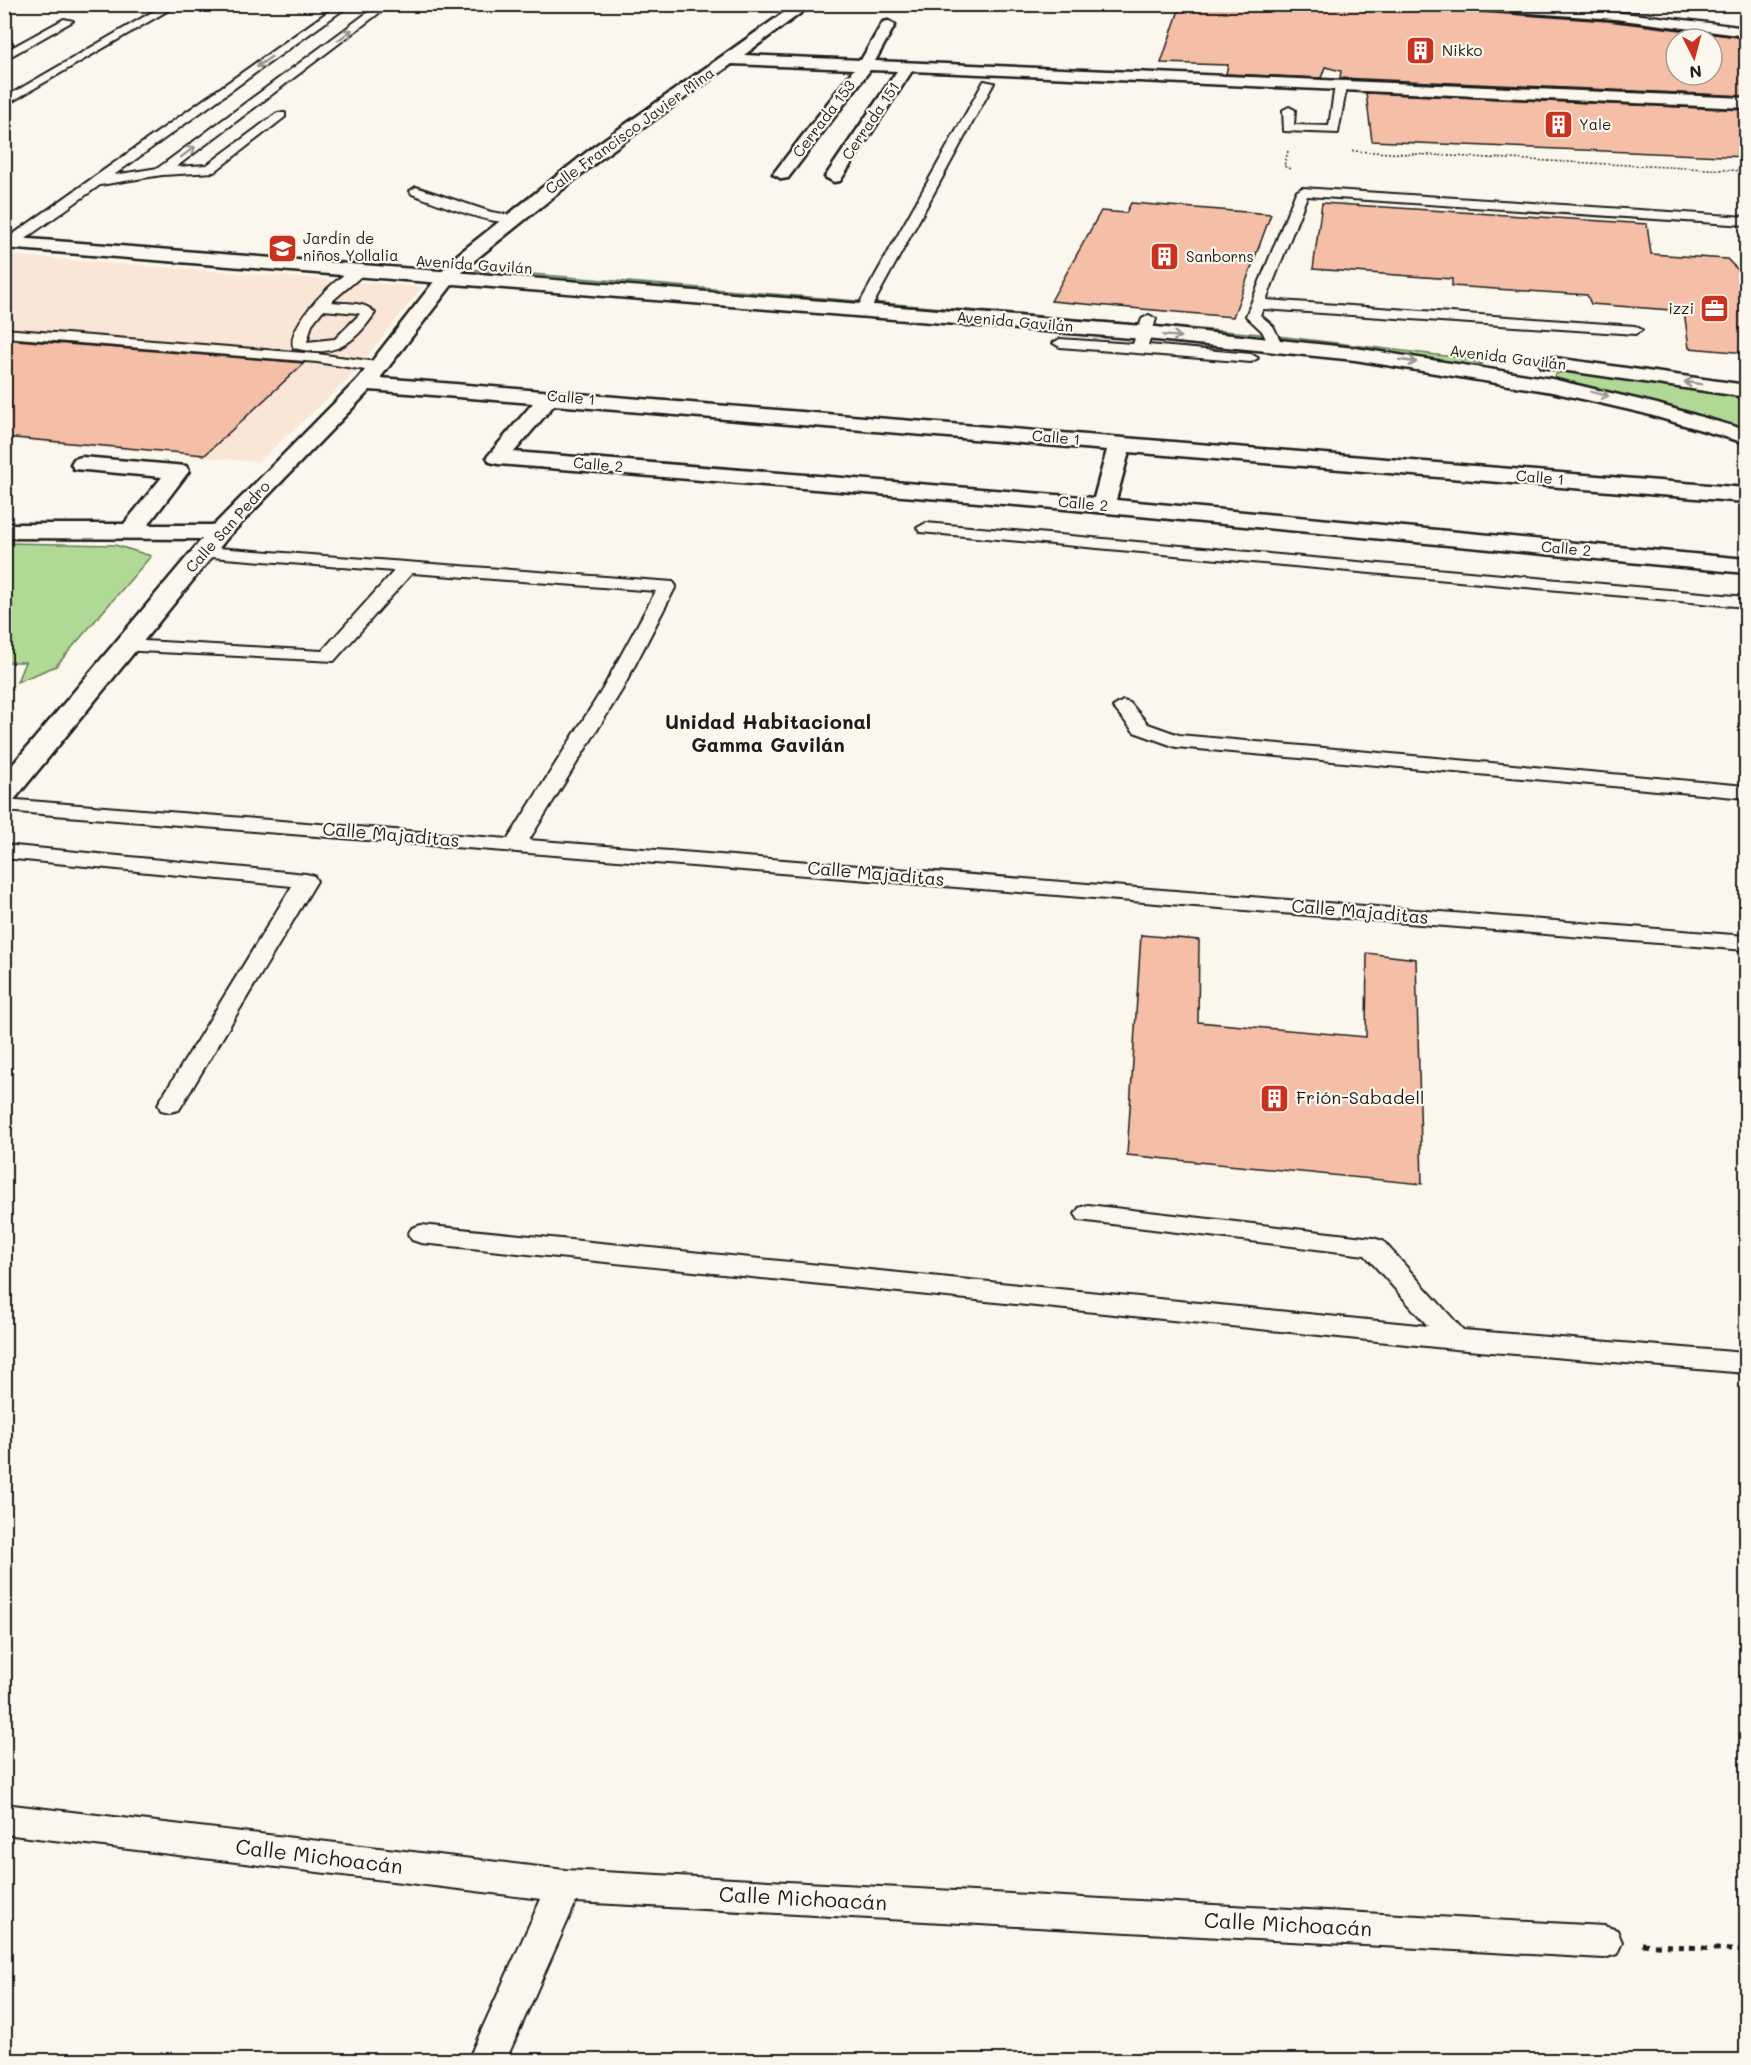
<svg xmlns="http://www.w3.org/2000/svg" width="1751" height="2065" font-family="Mali,sans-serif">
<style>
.built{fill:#f9e6d7}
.green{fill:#b1d996;stroke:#667a59;stroke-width:1.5}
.building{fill:#f4bea7;stroke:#1c1c1c;stroke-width:1.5;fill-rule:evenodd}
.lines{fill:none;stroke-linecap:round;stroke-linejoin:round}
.service-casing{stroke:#1c1c1c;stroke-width:4}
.minor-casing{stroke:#1c1c1c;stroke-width:5}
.secondary-casing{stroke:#1c1c1c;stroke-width:5}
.path-far1{stroke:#1c1c1c;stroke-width:1.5;stroke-dasharray:2 2;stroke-linecap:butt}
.path{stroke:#1c1c1c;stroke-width:5;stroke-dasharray:6 6;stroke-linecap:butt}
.service{fill:#fbf7ec;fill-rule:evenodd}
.minor{fill:#fbf7ec;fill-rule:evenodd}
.secondary{fill:#fbf7ec;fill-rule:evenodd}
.oneway{stroke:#97948e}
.labels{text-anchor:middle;stroke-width:4.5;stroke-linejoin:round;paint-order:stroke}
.far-poi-label{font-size:15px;fill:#1c1c1c;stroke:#fbf7ec;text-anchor:start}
.far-street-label{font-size:15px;fill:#1c1c1c;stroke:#fbf7ec}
.street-label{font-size:18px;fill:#1c1c1c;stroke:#fbf7ec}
.poi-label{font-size:18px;fill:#1c1c1c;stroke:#fbf7ec;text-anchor:start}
.neighbourhood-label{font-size:20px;font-weight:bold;fill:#1c1c1c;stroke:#fbf7ec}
.near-street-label{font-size:21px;fill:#1c1c1c;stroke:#fbf7ec}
</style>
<rect width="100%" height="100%" fill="#fbf7ec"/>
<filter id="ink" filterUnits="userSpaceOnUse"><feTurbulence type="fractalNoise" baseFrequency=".0167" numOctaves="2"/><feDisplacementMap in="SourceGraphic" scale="12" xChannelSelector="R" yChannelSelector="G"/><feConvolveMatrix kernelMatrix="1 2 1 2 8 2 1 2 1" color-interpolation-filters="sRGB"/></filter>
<g filter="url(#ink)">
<polygon class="built" points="4,255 422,287 349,379 258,462 5,439"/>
<g class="green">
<polygon points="470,269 1260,334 1462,358 1483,364 1471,366 467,273"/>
<polygon points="1567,370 1746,392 1746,429 1681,409 1554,379 1556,374"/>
<polygon points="5,543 115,545 151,556 56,666 17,682 25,662 5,662"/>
</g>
<g class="building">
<path d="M1181,4H1366L1608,21L1746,38V96L1340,78L1341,71L1325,67L1321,78L1226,74L1228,65L1161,63ZM1676,39H1712V75H1676Z"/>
<polygon points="1366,93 1746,110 1746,157 1372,141"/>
<polygon points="1131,203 1271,214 1233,317 1051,301 1101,211 1126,213"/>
<polygon points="1322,203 1647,224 1651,254 1727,259 1737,269 1746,269 1746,353 1689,348 1684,311 1591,304 1587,295 1452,286 1452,279 1313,269"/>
<polygon points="4,339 281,361 304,363 205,455 4,437"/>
<polygon points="1141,935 1199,940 1198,1022 1366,1037 1367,953 1416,959 1422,1184 1127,1155"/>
</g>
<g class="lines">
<defs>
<g id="service">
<polygon points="166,4 179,4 4,106 4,98"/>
<polygon points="339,4 351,4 114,175 158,168 379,4 391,4 176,167 207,165 277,113 285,113 285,117 214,172 162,175 100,185 15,246 5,246 5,240"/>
<polygon points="64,19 73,21 4,60 4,52"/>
<polygon points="984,81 994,83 870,310 868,313 858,313 856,310"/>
<polygon points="1341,82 1347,85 1338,133 1284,131 1283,110 1289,107 1295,110 1294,125 1329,126 1335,85"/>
<path d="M416,187L491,212L516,216L518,219C504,232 430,200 412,194L410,191Z"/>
<polygon points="1302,188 1746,217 1746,225 1307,196 1266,300 1635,326 1642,330 1635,334 1263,309 1260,315 1273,326 1282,344 1275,348 1270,347 1262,331 1246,316 1296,192"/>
<path d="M361,265L368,269L366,272L331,302C346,304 365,301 375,313C353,345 334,358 294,348C283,327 342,270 361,265ZM323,310L358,313L360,314L335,339L307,342L312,324Z"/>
<polygon points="1149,315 1156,319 1148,345 1251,354 1258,358 1251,362 1060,347 1053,343 1060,339 1133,344 1142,319"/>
<polygon points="4,329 317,354 377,362 385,367 377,372 317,362 4,337"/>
<polygon points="926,523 1746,597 1746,607 920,532 917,528"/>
<polygon points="204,547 673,582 676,586 622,690 529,840 1746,936 1746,950 4,811 4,799 508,839 602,690 656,591 412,573 334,661 119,650 117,646 126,640 322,651 394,571 198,556 195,552 198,548"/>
<polygon points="1123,701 1130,703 1148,724 1179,735 1746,786 1746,798 1176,747 1134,732 1113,707"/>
<polygon points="4,845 306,874 314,876 317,881 179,1110 170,1112 161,1110 158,1104 292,886 4,858"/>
<polygon points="1088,1205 1373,1238 1383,1241 1463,1330 1746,1353 1746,1373 1455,1349 421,1243 412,1240 408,1234 412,1228 421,1225 1428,1326 1365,1255 1079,1220 1075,1214 1079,1208"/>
<polygon points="4,1804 565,1870 1604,1926 1617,1930 1622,1942 1617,1954 1604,1958 576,1902 506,2060 468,2060 541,1899 4,1834"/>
</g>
<g id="minor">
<path d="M796,4H813L744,55L861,60L883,22L888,21L895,25L875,61L1746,98V108L912,71L840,181L834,182L825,177L897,71L870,70L788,178L782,179L773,174L854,69L732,64L604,156L465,268L380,378L1746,488V502L1129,452L1116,500L1746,559V573L1054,508L498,464L490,462L487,457L533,403L370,390L228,537L14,800L4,802V775L202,539L4,538V524H124L162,477L74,469L71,464L74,459L82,457L186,466L189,471L148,525H214L358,379L451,260L592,148ZM554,405L1107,450L1094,498L514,452Z"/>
<path d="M1456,4C1554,4 1649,15 1746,28V36L1615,19L1463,8Z"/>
<polygon points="4,40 10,41 12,44 10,47 4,48"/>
</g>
<g id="secondary">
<polygon points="4,237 1156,327 1355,348 1552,379 1657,404 1746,430 1746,443 1643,413 1552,392 1355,360 1156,340 4,248"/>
<polygon points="1548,357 1746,385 1746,397 1541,367 1538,363 1541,359"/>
</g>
</defs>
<use href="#service" class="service-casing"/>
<use href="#minor" class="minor-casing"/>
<use href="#secondary" class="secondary-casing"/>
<g class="path-far1">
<polyline points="1288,151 1284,166 1290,169"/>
<polyline points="1352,151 1746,171"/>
</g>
<polyline class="path" points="1642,1944 1746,1951"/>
<use href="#service" class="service"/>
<use href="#minor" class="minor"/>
<use href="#secondary" class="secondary"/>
</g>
<defs><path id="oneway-shaft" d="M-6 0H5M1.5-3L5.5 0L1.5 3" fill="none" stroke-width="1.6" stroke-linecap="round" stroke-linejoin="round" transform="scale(1.5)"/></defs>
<g class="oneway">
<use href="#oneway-shaft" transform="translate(345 35) rotate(-37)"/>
<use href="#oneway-shaft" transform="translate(264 62) rotate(145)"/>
<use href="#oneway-shaft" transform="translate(188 152) rotate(-37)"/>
<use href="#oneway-shaft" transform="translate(1172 336) rotate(5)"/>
<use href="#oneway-shaft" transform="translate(1408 361) rotate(8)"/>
<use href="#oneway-shaft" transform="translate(1693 383) rotate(-172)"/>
<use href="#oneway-shaft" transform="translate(1600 394) rotate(14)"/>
</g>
</g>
<defs>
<symbol id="building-square" viewBox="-11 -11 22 22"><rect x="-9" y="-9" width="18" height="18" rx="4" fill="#c8321e" stroke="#fbf7ec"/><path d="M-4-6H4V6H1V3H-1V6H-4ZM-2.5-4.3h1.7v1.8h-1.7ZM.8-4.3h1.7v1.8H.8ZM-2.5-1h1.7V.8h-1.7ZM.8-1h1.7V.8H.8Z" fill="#fff"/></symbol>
<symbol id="school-square" viewBox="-11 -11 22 22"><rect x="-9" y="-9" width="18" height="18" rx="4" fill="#c8321e" stroke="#fbf7ec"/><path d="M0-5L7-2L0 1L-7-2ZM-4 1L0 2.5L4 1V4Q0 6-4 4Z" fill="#fff"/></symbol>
<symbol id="office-square" viewBox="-11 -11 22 22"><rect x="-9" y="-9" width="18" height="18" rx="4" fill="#c8321e" stroke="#fbf7ec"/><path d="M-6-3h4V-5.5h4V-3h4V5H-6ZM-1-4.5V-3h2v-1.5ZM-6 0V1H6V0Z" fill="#fff"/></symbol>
</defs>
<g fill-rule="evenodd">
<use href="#building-square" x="1404" y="34" width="33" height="33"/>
<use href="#building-square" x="1542" y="108" width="33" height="33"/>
<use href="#school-square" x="266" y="232" width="33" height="33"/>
<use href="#building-square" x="1148" y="240" width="33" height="33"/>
<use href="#office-square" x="1698" y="292" width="33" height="33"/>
<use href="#building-square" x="1258" y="1082" width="33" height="33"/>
</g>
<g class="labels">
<g class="far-poi-label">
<text x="1442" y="56">Nikko</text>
<text x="1579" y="130">Yale</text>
<text x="303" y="244">Jardín de<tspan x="303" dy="17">niños Yollalia</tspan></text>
<text x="1186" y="262">Sanborns</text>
<text x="1694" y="314" text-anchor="end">izzi</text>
</g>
<g class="far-street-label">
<text transform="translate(824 119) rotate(-53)" y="5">Cerrada 153</text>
<text transform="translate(871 121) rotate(-56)" y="5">Cerrada 151</text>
<text transform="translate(630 131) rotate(-36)" y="5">Calle Francisco Javier Mina</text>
<text transform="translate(474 265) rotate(4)" y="5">Avenida Gavilán</text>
<text transform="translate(1015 322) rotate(5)" y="5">Avenida Gavilán</text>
<text transform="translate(1508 358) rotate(7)" y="5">Avenida Gavilán</text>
<text transform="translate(571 398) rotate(5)" y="5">Calle 1</text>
<text transform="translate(1056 438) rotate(5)" y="5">Calle 1</text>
<text transform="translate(598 465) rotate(5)" y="5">Calle 2</text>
<text transform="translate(1540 478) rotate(5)" y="5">Calle 1</text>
<text transform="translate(1083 504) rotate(5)" y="5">Calle 2</text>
<text transform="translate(228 527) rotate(-48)" y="5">Calle San Pedro</text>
<text transform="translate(1566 549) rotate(5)" y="5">Calle 2</text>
</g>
<g class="street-label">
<text transform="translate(391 835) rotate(5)" y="6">Calle Majaditas</text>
<text transform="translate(876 874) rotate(5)" y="6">Calle Majaditas</text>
<text transform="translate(1360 912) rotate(5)" y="6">Calle Majaditas</text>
</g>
<g class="poi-label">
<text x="1296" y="1104">Frión-Sabadell</text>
</g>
<g class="neighbourhood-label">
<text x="768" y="729">Unidad Habitacional<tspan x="768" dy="23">Gamma Gavilán</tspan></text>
</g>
<g class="near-street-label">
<text transform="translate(319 1857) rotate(7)" y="7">Calle Michoacán</text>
<text transform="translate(803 1899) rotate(3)" y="7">Calle Michoacán</text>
<text transform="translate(1288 1925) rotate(3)" y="7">Calle Michoacán</text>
</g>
</g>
<rect width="1751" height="2065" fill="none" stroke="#fbf7ec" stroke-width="24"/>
<rect x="12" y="12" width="1727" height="2041" fill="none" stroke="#1c1c1c" stroke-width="2" filter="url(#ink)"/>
<g transform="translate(1694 57) rotate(174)"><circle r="28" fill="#fbf7ec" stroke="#a29f99" stroke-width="1.5"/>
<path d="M0-4.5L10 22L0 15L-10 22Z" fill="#c8321e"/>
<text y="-9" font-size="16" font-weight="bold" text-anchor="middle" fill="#1c1c1c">N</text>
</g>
</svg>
